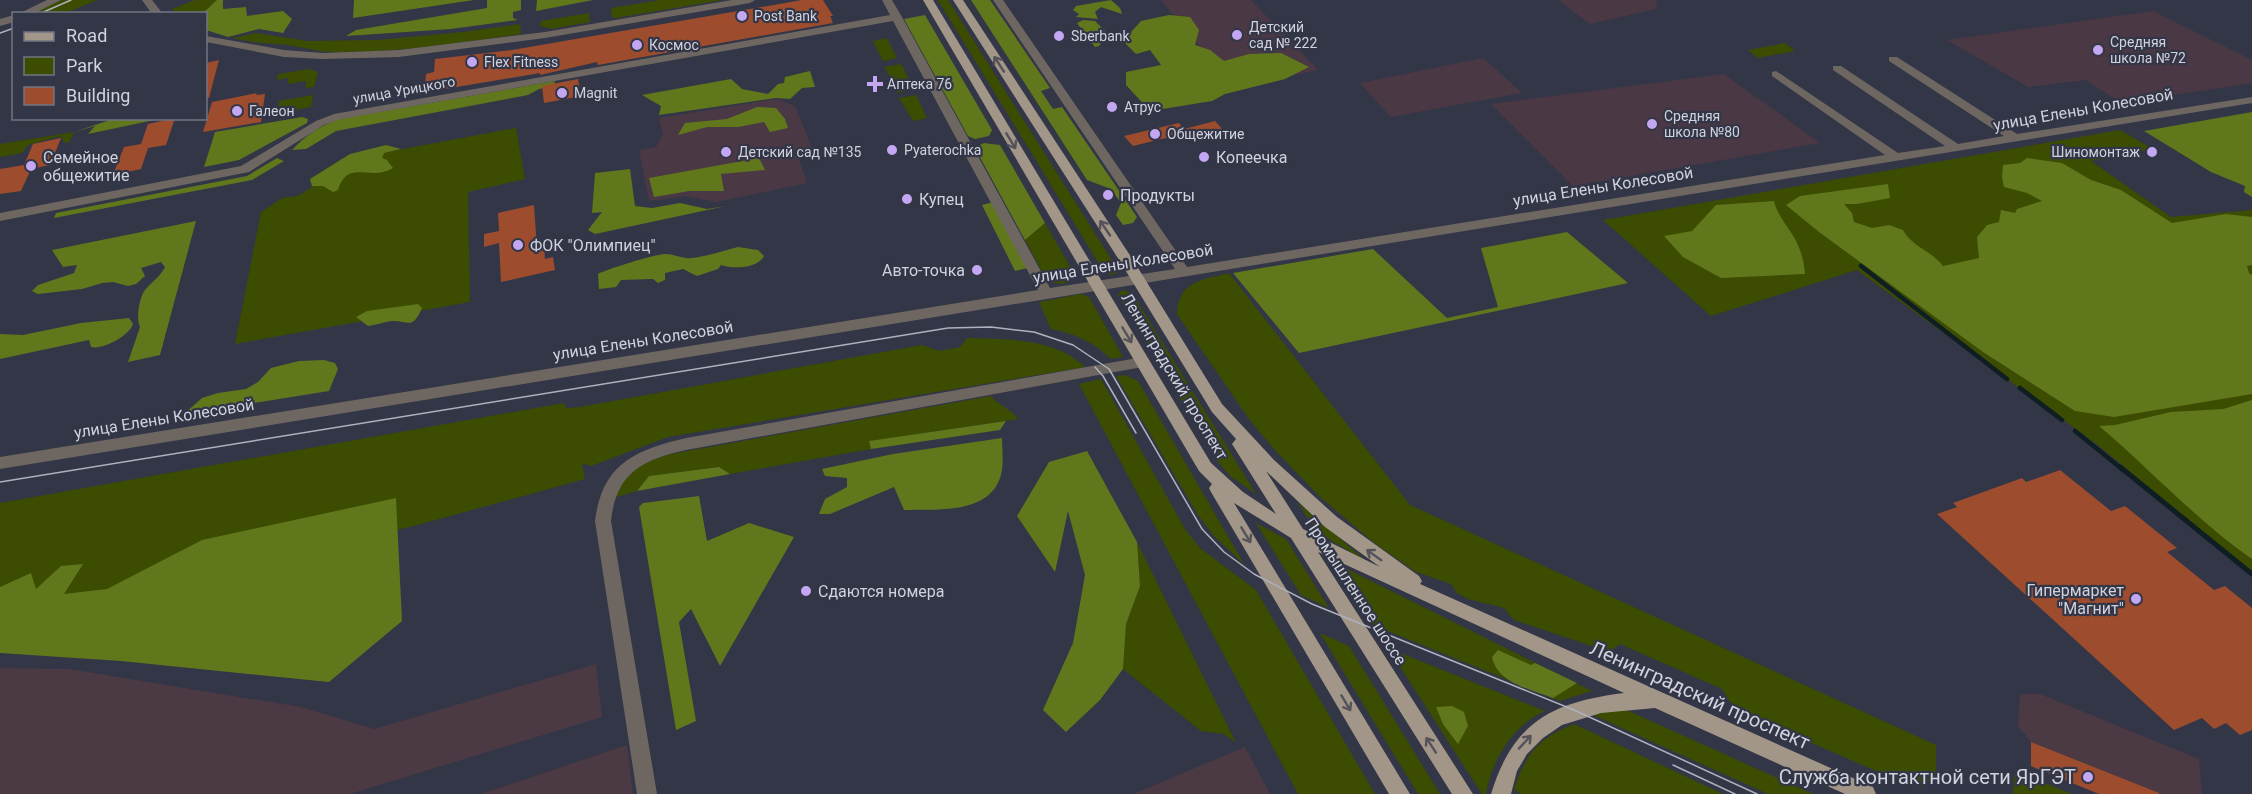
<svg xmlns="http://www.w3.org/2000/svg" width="2252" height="794" font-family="Roboto,sans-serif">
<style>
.industrial{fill:#4b3943}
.education{fill:#4a3945}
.green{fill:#3c4c00}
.forest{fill:#61771c}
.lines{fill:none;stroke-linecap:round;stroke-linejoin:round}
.stream-far1{stroke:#0e1e22;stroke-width:4.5}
.stream{stroke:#0e1e22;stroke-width:5}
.building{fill:#9d4d2d}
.minor{fill:#6e6761;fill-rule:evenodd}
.major{fill:#a29688;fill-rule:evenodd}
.tram{stroke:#afb2be;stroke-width:1.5}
.oneway{stroke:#54535a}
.poi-dot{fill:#c3a7f2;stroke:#333647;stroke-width:2}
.labels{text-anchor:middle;stroke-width:4.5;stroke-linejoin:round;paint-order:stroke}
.far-poi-label{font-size:14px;fill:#d0d2dd;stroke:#333647;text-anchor:start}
.far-street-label{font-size:14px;fill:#d0d2dd;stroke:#333647}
.street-label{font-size:16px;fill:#d0d2dd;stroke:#333647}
.poi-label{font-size:16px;fill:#d0d2dd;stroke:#333647;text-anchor:start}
.near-street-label{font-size:20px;fill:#d0d2dd;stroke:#333647}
.near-poi-label{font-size:20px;fill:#d0d2dd;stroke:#333647;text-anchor:end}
</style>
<rect width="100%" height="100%" fill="#333647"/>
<g class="industrial">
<polygon points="596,664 602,717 350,794 0,794 0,668 69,669 301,707 374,729"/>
<polygon points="2020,694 2040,694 2199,759 2202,794 2099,794 2031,766 2031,742 2018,726"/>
<polygon points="627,745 633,794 481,794"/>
<polygon points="1245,747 1270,794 1133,794"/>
</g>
<g class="education">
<polygon points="1161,0 1251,0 1318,70 1233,87"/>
<polygon points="1558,0 1657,0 1656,9 1590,24"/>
<polygon points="2153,11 2252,60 2252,83 2121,103 2086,80 2028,87 1947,40"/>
<polygon points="1483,58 1522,93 1391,117 1360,83"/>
<polygon points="1724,74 1820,143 1573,186 1491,104"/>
<polygon points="777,99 795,106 814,153 798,157 807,183 716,202 686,196 649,201 639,150 656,147 663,135 659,118"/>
</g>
<g class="green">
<polygon points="62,0 97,0 66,13 30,14"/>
<polygon points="195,0 217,0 203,13 177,13 172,9"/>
<polygon points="660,0 723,0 616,18 612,17 611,8"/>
<polygon points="938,0 948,0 1118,270 1117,273 1111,275 1104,272"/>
<polygon points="589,13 590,22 551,29 540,26 541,21"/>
<path d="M520,24L521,34C459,43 396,53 333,52C317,52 303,47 287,45C268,43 253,43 233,38L256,33L307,41L377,40L463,32Z"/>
<polygon points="887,38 897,58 883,61 873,41"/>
<polygon points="1785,43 1795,51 1758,58 1748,50"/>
<polygon points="901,64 914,89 897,93 885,67"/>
<polygon points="309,69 318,72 314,87 306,88 306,81 288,84 288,78 277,80 278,74"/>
<polygon points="313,95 311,107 279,113 279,101"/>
<polygon points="916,95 927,118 913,121 899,98"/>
<polygon points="516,128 525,179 468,192 470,302 235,344 261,212 282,198 298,196 312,187 310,179 339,161"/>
<polygon points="2120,130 2153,149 2091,161 2171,217 2252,210 2252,572 2095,443 1857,270 1711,316 1603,220"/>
<polygon points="74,132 69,142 65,143 60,136 28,145 22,153 0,157 0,144"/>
<path d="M1045,223L1075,275C1069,287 1056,285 1046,279L1025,240Z"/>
<path d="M1229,273L1410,505L1936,745V776L1921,787L1890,777L1775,727L1730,702L1722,689L1620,644L1609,652L1514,620L1504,608L1468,599L1457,593L1451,584L1416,572L1373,542L1319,496L1272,447L1249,419L1177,314C1178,281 1202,280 1229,273Z"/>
<polygon points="1122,290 1132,293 1256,494 1230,476 1218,462 1118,295"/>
<path d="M1082,294L1089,297L1123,357L1111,359C1093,342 1076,334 1051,329L1039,302Z"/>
<path d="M967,338C1006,339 1055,338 1085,367L668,437L591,466L582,463L585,479L421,524L54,616L0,589V503L564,403L566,408L580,407L922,345L939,351L960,347Z"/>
<polygon points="1125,375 1138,381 1244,564 1214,536 1198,515 1116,376"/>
<polygon points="1101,379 1185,529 1200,548 1256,590 1375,794 1298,794 1079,384"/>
<path d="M991,396C998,405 1013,410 1018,419L870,441L871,449L730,474L719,467L649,476L637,491L613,498C632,468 637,464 671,454Z"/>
<polygon points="1297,502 1365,560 1318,533"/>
<polygon points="1256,523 1286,539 1329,608 1301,595"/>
<polygon points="1137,542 1236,743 1224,734 1201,731 1123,669 1126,624 1140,586"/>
<polygon points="1331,561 1592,691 1560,701 1373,625"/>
<polygon points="1320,633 1349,646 1440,794 1418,794"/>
<path d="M1388,648L1545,711C1513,725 1491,761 1486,794H1482Z"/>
<polygon points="1622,708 1813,794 1768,794 1593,715"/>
<path d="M1574,724L1721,793L1722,794H1520L1514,789C1526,754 1538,738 1574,724Z"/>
<polygon points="2015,771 2072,794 2013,794"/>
</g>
<g class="forest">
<polygon points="217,0 223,0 223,9 246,7 247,16 283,11 292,19 283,33 259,29 228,37 206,30 206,14 203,13"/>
<polygon points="354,0 474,0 353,18"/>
<polygon points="487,0 521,0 521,10 513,12 513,18 518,20 451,29 346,36 356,30 487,8"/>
<polygon points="537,0 593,0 536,11"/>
<polygon points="971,0 990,0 1050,88 1041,91 1053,109 1062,107 1137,217 1133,223 1123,225 1116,215 1121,203 1111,189 1087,180"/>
<polygon points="1111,0 1120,8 1122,14 1101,7 1095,12 1098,19 1076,17 1079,14 1073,10 1076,6"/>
<polygon points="925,15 992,130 989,136 975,139 968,136 904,19"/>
<polygon points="1169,15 1190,17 1199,30 1195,45 1210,50 1224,61 1249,54 1281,53 1309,67 1285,79 1225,94 1212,101 1150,111 1126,85 1126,72 1161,65 1150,50 1136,54 1125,43 1122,34 1131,32 1141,21"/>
<polygon points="1083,20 1095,21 1107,33 1099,46 1095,47 1077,23"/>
<polygon points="810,71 815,87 802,88 790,99 776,98 659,115 661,106 642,95 731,79 742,89 768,94 778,84 784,83 785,77"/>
<path d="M555,81L554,86L539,89L528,95L336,131L306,149L292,150C306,135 320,126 339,119Z"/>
<polygon points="757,107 776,108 785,119 788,128 770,132 764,122 738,127 707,127 678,135 685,123 727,119"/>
<polygon points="2252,112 2252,197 2244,192 2245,186 2211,172 2144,131"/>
<polygon points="302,117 308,119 307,123 239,160 204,167 215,132"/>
<polygon points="113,119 113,118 159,119 88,134 95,126 74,132"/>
<polygon points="984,143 1000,145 1045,223 1025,240 976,150 978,146"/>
<path d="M386,145L401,149L384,153L382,158L387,160L393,168C370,182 348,158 338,190L333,192L323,186H312L310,179L350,154Z"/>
<polygon points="277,158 284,161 252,180 54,218 56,213 247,176"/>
<polygon points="759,158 765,170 721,174 724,191 689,191 654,197 649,178"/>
<path d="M2027,158L2062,163L2091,180L2121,190L2172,223L2226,214L2252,217V265L2247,266L2249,273L2252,275V394L2114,417L2075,411L1983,352L1819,232L1786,205L1800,196L1888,184L1890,198L1857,204H1844L1852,213L1854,222L1872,228L1889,225L1903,230C1912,247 1932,251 1943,266L1979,258L1977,237L1987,225L1999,222L2001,210L2015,213L2017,209L2042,201L2027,193L2004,187L2002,177L2003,165L2020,163Z"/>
<polygon points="630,169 635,206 652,208 680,203 707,209 726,206 595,234 588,230 602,212 592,213 595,173"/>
<path d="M1774,201C1777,214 1785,223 1792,234C1800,246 1804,260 1805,274L1721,278L1683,257L1664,236L1692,231L1716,205Z"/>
<polygon points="994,202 1028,268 1015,271 982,205"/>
<path d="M196,221L160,355L128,362L140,327C136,318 139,302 143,293C149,283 160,278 165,267L161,262L141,268L145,276L136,284L128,286L113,282L102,283L82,289L38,294L32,291L38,285L74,273L77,265L63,267L52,250Z"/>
<polygon points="1567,232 1628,283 1299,353 1233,273 1373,249 1447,318 1498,307 1481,248"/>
<path d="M738,247L758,250L764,256C757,269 733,269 721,265L718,269L697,276L683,269L665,273V280L658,283L653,279L621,280L616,287L599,289L598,274C604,270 656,254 665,254C674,254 682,259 692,258C708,256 723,251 738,247Z"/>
<path d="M418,304L422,308C412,331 408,320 392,321C384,322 376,325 368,326L356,317L367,311Z"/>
<path d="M129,318L133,324C129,336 103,350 91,347L89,340L0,359V334L23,335L81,323Z"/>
<polygon points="324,360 335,363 338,369 329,391 184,414 202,398 218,393 246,389 258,382 271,368 299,361"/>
<path d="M2252,400V559C2197,521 2150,469 2099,426L2115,425L2171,412L2223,409Z"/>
<polygon points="1006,421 1000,430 871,449 869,441"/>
<path d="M1002,438C1002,449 1004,464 1001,475C990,515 936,509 904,510L894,487L830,514H819L825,499L847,487V478L825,476L822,469L893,454Z"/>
<polygon points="1087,451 1137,542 1140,586 1126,624 1123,669 1100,700 1066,732 1043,710 1073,643 1085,575 1068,511 1055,572 1017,516 1049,462"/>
<polygon points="719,467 730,474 637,491 649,476"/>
<polygon points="699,496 707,541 749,523 794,537 720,666 691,609 679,622 696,721 676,730 639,507 643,503"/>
<polygon points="396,498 402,621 329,682 121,661 0,653 0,587 31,573 36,589 61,566 83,564 64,594 107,589 202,540"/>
<path d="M1498,650L1531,665L1535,663L1577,683L1553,698C1530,689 1497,683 1492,657Z"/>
<polygon points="1452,706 1464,712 1468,726 1458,744 1443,724 1436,707"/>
</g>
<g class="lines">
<g class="stream-far1">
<polyline points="1861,266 2007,379"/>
<polyline points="2020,388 2062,420"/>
<polyline points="2075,431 2122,469"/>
</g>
<polyline class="stream" points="2120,467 2252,574"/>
</g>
<g class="building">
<polygon points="802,0 823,0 833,16 830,16 833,23 598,65 597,62 540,75 540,73 433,91 433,84 425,86 426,74 434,72 435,59 512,50"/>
<polygon points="219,60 209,98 206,98 206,63"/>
<polygon points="578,79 581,96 544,103 542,86"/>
<polygon points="257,93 256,95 265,94 261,122 203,132 212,102"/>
<polygon points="175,118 166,145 148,148 141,169 113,175 124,147 141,144 148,124"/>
<polygon points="1215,121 1224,131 1191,140 1186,133 1133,146 1124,136 1179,123 1184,129"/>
<polygon points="61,138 50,165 31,169 21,191 0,194 0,169 24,165 33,144"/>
<polygon points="534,205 537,248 544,246 545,259 553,257 555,270 501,282 499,243 484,247 484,234 499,231 498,213"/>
<polygon points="2060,470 2111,511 2125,506 2177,548 2167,552 2214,590 2225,586 2252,608 2252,730 2240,735 2226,723 2214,729 2202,718 2174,730 1937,514 1957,507 1953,503 2022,478 2026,482"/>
<polygon points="2031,742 2159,793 2159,794 2099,794 2031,766"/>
</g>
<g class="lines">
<g class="minor">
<polygon points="47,0 61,0 33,14 18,14"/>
<polygon points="142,0 152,0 163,14 152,14"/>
<polygon points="732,0 755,0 750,3 545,38 399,57 323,59 284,57 206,42 206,36 284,50 323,53 399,50 545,32"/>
<polygon points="882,0 892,0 902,17 1050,288 1175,269 993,0 1003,0 1187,267 1885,155 1772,76 1772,72 1776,71 1898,153 1945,146 1833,70 1833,66 1841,66 1958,144 2004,136 1889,61 1889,57 1897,57 2017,134 2252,97 2252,103 0,469 0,457 1038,290 893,21 341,119 324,125 249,172 0,221 0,213 241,166 316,121 334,114 890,15"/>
<polygon points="14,15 14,22 0,26 0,19"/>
<path d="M1143,357L1150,362L1148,366L686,450C642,460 616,473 611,521L657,794H637L595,521C602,464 635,450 686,438Z"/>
</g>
<path class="major" d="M923,0H933L1211,463L1243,492L1276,514L1232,444L1236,439L1212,412L1121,263L953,0H963L1135,263L1222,404L1274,460L1337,517L1419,576L1422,581L1420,584L1873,787L1876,794H1845L1655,708L1601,713L1562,725L1543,738L1527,754L1517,771L1511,794H1491C1513,722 1552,702 1624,693L1318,552L1473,794H1452L1291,538L1234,503L1410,794H1389L1211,492L1209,488L1212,484L1199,471ZM1266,471L1325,527L1380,567L1303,529Z"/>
<g class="tram">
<polyline points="39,14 71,0"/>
<polyline points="0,33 14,28"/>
<polyline points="1095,367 1103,376 1136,433"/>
<polyline points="0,482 948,328 991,327 1034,332 1073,345 1109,369 1202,529 1224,552 1254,574 1312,604 1574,710 1757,794"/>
<polyline points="1673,765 1735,794"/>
</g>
</g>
<defs><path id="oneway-shaft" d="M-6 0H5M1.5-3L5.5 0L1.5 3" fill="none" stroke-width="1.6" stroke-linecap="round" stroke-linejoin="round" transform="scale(1.5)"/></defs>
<g class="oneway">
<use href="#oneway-shaft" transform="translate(999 64) rotate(-123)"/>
<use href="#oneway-shaft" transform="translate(1011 141) rotate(59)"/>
<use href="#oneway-shaft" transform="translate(1105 228) rotate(-124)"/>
<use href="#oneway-shaft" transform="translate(1127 335) rotate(59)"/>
<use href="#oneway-shaft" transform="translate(1246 535) rotate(59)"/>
<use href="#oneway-shaft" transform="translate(1374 555) rotate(-145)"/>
<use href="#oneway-shaft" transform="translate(1346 703) rotate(59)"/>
<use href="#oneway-shaft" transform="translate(1525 742) rotate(-47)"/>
<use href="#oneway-shaft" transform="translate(1431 745) rotate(-123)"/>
</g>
<g class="poi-dot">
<circle cx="742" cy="16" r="6"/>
<circle cx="1237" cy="35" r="6"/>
<circle cx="1059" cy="36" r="6"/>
<circle cx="637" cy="45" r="6"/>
<circle cx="2098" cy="50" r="6"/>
<circle cx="472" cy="62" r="6"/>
<path d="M872 75h6v6h6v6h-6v6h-6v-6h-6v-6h6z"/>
<circle cx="562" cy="93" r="6"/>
<circle cx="1112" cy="107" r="6"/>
<circle cx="237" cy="111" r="6"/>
<circle cx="1652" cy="124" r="6"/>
<circle cx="1155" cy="134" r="6"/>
<circle cx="892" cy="150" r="6"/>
<circle cx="726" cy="152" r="6"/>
<circle cx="2152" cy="152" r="6"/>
<circle cx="1204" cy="157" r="6"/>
<circle cx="31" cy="166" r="6"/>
<circle cx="1108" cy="195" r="6"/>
<circle cx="907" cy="199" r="6"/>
<circle cx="518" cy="245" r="6"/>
<circle cx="977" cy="270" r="6"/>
<circle cx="806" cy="591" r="6"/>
<circle cx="2136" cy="599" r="6"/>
<circle cx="2088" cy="777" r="6"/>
</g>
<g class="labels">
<g class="far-poi-label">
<text x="754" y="21">Post Bank</text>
<text x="1249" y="32">Детский<tspan x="1249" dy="16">сад № 222</tspan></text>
<text x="1071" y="41">Sberbank</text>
<text x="2110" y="47">Средняя<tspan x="2110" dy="16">школа №72</tspan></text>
<text x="649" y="50">Космос</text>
<text x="484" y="67">Flex Fitness</text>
<text x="887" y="89">Аптека 76</text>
<text x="574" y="98">Magnit</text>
<text x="1124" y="112">Атрус</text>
<text x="249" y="116">Галеон</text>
<text x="1664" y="121">Средняя<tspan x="1664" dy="16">школа №80</tspan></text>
<text x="1167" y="139">Общежитие</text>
<text x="904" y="155">Pyaterochka</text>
<text x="738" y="157">Детский сад №135</text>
<text x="2140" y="157" text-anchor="end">Шиномонтаж</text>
</g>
<g class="far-street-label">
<text transform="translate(404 90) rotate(-10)" y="5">улица Урицкого</text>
</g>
<g class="street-label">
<text transform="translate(2083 109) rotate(-10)" y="6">улица Елены Колесовой</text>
<text transform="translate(1603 186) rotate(-9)" y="6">улица Елены Колесовой</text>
<text transform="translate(1123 263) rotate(-9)" y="6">улица Елены Колесовой</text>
<text transform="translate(643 340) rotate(-9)" y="6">улица Елены Колесовой</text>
<text transform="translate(1175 376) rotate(59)" y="6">Ленинградский проспект</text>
<text transform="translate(164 418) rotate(-9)" y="6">улица Елены Колесовой</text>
<text transform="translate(1356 591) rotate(57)" y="6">Промышленное шоссе</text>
</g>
<g class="poi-label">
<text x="43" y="163">Семейное<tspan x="43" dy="18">общежитие</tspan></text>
<text x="1216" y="163">Копеечка</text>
<text x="1120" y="201">Продукты</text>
<text x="919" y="205">Купец</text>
<text x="530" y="251">ФОК "Олимпиец"</text>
<text x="965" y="276" text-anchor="end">Авто-точка</text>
<text x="2124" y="596" text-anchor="end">Гипермаркет<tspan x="2124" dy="18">"Магнит"</tspan></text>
<text x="818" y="597">Сдаются номера</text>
</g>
<g class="near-street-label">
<text transform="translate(1700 695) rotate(24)" y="7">Ленинградский проспект</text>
</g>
<g class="near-poi-label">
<text x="2076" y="784">Служба контактной сети ЯрГЭТ</text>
</g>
</g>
<rect x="12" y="12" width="195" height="108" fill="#333647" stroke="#727483" stroke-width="1.5"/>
<rect x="24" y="32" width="30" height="9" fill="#a29688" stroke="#727483" stroke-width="1.5"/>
<text x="66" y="42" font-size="18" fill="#d0d2dd">Road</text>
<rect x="24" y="57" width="30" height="18" fill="#3c4c00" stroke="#727483" stroke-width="1.5"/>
<text x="66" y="72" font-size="18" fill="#d0d2dd">Park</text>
<rect x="24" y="87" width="30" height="18" fill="#9d4d2d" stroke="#727483" stroke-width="1.5"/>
<text x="66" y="102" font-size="18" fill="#d0d2dd">Building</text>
</svg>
